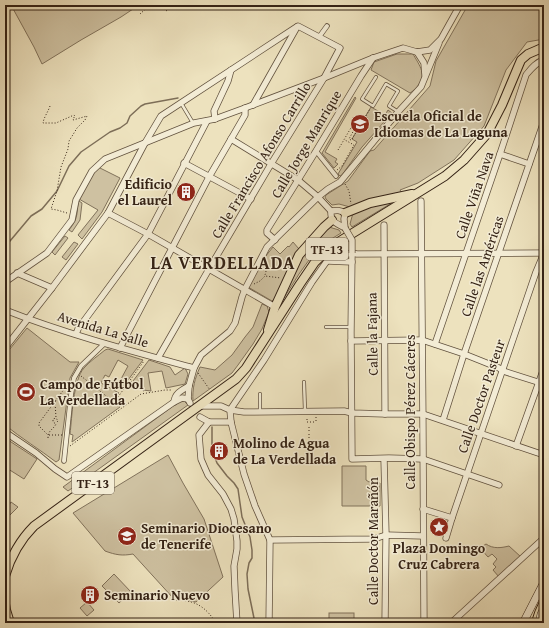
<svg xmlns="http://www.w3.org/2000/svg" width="549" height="628" font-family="'Gentium Book Plus',serif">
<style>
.green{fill:#cec1a1;stroke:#81725b}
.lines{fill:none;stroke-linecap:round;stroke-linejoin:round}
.stream{stroke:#7d6e58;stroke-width:1.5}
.service-casing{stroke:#62523f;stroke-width:4}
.pedestrian-casing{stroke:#62523f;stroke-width:5.5}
.minor-casing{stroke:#62523f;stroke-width:7}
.secondary-casing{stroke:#342215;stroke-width:8}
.primary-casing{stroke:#342215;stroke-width:10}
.path{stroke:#342215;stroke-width:1;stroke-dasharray:1 2;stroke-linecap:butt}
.service{stroke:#f3ecd5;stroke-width:2.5}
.pedestrian{stroke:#f3ecd5;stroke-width:4}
.minor{stroke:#f3ecd5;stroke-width:5.5}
.secondary{stroke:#f3ecd5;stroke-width:7}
.primary{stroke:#ede2be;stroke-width:8}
.tram{stroke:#342215;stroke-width:1}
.minor-bridge-casing{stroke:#62523f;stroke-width:7;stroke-linecap:butt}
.minor-bridge{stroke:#f3ecd5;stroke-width:5.5}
.labels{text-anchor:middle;stroke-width:3;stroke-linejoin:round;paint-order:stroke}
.shield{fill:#f3ecd5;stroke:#6d5f4f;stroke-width:1}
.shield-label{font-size:13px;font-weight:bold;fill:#342215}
.poi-label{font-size:14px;font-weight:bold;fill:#342215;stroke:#f3ecd5;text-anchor:start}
.street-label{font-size:14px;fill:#342215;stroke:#f3ecd5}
.district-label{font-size:18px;font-weight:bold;letter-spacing:1px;fill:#342215;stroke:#f3ecd5}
</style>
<rect width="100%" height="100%" fill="#ede2be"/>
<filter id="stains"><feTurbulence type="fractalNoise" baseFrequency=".005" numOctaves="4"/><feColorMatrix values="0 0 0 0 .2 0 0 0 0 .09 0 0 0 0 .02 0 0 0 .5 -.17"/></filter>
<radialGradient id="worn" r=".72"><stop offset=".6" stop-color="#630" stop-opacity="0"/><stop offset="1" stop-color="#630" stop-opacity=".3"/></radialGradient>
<g class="green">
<polygon points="11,5 139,5 121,17 81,40 42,64 34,47"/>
<polygon points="468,5 544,5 544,39 527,42 506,70 484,126 454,160 418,183 400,190 402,193 350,207 339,204 332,205 326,199 325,197 326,195 348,181 370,151 374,150 430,86 436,61"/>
<path d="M397,54H413C418,63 427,74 419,84C417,88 413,91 410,93L371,70L374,62Z"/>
<polygon points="355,97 356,98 325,152 337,159 335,162 338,164 334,168 322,153"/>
<polygon points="371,107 385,115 388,110 392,113 362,147 342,175 340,176 338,174 357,142 352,139"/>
<polygon points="98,167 120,178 102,212 82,239 78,235 98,210 79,199 93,174"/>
<path d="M79,201L82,203L80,220L72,232L69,230C72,226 75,222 76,218C78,212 77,206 79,201Z"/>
<polygon points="390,201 390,204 352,227 350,224 353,213 357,210"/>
<polygon points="329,227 339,230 341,233 320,246 314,253 299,274 282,301 301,257"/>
<polygon points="65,236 68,238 55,255 52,252"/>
<polygon points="74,242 78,244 66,260 62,257"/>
<polygon points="293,242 299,249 275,299 272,301 248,287 265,257 273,247 280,254 288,246 289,247"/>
<path d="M262,304L267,306L269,312L262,329L253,344L238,365L232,373L193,401C192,389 195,378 200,367L215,370L232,355L245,337L253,327Z"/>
<path d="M27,328L70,362H79L70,378L59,460L56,462C39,449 21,438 5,425V355Z"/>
<path d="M108,349L143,360L122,388L125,382L121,379L128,366L118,360L109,377L105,375L101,383L119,393L114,398L120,407L72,442L73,435L70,434C72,418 73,380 84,368C90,361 98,356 105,350Z"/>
<polygon points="149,360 170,367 175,375 185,368 188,374 185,384 166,388 162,371 148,373 151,391 143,390 133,381"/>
<polygon points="180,401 184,401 188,405 68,491 63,487"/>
<polygon points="5,438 37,459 24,479 5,467"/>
<path d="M168,455L183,483L204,519L223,577L196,602L180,599L173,598L133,554C122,556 116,555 105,551L73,513Z"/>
<polygon points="342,466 366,466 366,480 369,482 380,483 380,506 342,506"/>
<polygon points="11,502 18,507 5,520 5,512"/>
<path d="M486,544C493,549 501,548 509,546L521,557L499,577L493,570L496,567L493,564L497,559L492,554L488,557L480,548Z"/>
<polygon points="114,574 131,592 119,603 102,586"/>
<polygon points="87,602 94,610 87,616 80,608"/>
<rect x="329" y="613" width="25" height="10"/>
</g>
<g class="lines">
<g class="stream">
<polyline points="5,243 10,241 31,216 42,209 57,191 69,166 81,152 110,132 120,128 127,123 130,116 141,106 145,104 178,98"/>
<polyline points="212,427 212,450 217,463 227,476 234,483 238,489 242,517 250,537 252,550 252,558 249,563 247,574 248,589 255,623"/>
</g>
<defs>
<g id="service">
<polyline points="376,77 362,99 373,106 386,84 398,91 389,106 397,111"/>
<polyline points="181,103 193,123"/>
<polyline points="326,327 351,327"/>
<polyline points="304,382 305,411"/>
<polyline points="260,394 260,411"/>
</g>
<g id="pedestrian">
<polyline points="319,37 327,26"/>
<polyline points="316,151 336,176"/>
<polyline points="64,461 71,395 74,378 81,366 105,343"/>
</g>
<g id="minor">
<polyline points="417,52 424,63 425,75"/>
<polyline points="253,105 297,27"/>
<polyline points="215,119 214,111 228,81 231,70"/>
<polyline points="231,139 298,180 318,197 331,211"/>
<polyline points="500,154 529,164"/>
<polyline points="184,163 251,199"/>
<path d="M421,201C423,342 423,482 424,623"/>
<path d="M331,211C337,210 340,210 345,213L344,219L345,228"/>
<path d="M331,211C330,223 337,223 345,228"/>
<polyline points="108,213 148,234 275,307"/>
<polyline points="384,225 385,414"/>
<polyline points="275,240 267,233 267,230 316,151 361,76 373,58"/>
<polyline points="352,253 351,333 352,459 389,458 423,459 499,485"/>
<polyline points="328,261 352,262"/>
<polyline points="17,273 52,288"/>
<polyline points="5,282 47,253 72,220 76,200 92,171 105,159 194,123 215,119 245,108 324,78 373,58 403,48 417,52 430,50 441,39 460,5"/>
<path d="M5,310C66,334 131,351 194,368"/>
<polyline points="76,334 78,329 148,234 207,121"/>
<polyline points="351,341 422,340 464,354 499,368 503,371 544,384"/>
<path d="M435,344L500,154L526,75C531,69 536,62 544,60"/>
<polyline points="5,348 52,288 108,213 145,143 161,116 298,26 340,48 324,78 271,164 209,269 158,358"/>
<polyline points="120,348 209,177 245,115 245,108"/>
<path d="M174,402C175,393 182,390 189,386"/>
<polyline points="190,403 188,399 189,386 194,368 201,355 230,331 235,323 242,297 245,289 267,247 318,197 328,189 340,182 398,112 421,87 439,43"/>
<polyline points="200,406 221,406 230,410 244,412 344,411 352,413 385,414 423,414 544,455"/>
<polyline points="200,417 209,422 231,422"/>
<polyline points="443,420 464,354 544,121"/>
<polyline points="209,422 199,435 201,459 204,466 208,475 223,494 231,509 234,519 237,541 237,549 234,566 235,590 237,623"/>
<polyline points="5,432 36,453 55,469 67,477 174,402 182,398 188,399"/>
<polyline points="516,446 544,368"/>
<polyline points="384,459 386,535 385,623"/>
<polyline points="423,509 452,518 536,272 544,253"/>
<polyline points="446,538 452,518"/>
<polyline points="270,540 374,539 386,535 423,536"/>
<polyline points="269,623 270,540 255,506 244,474 231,422 230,410 264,360 312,282 327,261 334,257 352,253 357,254 544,253"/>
<polyline points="451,623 544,538"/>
</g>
<g id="secondary">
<polyline points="523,623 544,582"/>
<polyline points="539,623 541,614 544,608"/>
</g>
<g id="primary">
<polyline points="345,213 370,203 412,194"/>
<polyline points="268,330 275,307 299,255 324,227 332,220"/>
<path d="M5,576C11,556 19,541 34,526L236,379L246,368L300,284L315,262L332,246L445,176L464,160L487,134L502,105L518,67L521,60L528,54L535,51L544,47"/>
<polyline points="5,604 6,610 10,623"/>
</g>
</defs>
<use href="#service" class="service-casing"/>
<use href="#pedestrian" class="pedestrian-casing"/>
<use href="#minor" class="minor-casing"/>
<use href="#secondary" class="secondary-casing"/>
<use href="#primary" class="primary-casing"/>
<g class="path">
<polyline points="166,11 174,5"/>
<polyline points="140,14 150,5"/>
<path d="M50,106C48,112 44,117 43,123H56L74,115L75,116L73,119V120L87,116L85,120L77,128L74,133L69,141L68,149L61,167L57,191L51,209L57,210L67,213"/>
<polyline points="352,139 370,109"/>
<polyline points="338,150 352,126 355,128 349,139 351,140 352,139"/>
<polyline points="337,170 342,166 354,145 345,140"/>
<polyline points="345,184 349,191 351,204"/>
<polyline points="265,265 266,272 265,275"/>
<polyline points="254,284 260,281 265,276 281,278"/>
<polyline points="198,373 210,390"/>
<polyline points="81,376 110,399 115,400 117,399"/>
<polyline points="131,381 145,392"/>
<polyline points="55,401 56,418 58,421 56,423"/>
<polyline points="124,407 118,399 118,397 144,361"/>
<polyline points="316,417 316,422"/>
<polyline points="307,419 307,422 314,422"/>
<polyline points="309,431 309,425"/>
<polyline points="309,434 309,446 312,446"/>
<polyline points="62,435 48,435 39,426 39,423 65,388 68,386"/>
<path d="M48,438C48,430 53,430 56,424L53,422V419L56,418"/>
<polyline points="70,446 141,394 165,390 172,390"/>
<path d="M176,600C195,600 206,607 216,623"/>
</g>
<use href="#service" class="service"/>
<use href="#pedestrian" class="pedestrian"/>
<use href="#minor" class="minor"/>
<use href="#secondary" class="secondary"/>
<use href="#primary" class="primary"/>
<polyline class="tram" points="531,623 535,611 544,591"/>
<defs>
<polyline id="minor-bridge" points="345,228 352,240 352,253"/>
</defs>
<use href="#minor-bridge" class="minor-bridge-casing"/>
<use href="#minor-bridge" class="minor-bridge"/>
</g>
<defs>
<symbol id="university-disc" viewBox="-11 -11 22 22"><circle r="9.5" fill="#8f2418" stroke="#f3ecd5"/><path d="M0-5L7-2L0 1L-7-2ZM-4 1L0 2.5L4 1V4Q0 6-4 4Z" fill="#fff"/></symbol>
<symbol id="building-disc" viewBox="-11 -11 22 22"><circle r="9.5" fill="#8f2418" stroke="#f3ecd5"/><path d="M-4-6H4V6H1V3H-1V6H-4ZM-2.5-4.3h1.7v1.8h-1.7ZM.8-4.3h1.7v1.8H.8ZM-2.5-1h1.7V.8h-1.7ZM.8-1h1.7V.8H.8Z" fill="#fff"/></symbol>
<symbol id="stadium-disc" viewBox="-11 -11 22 22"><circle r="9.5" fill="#8f2418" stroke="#f3ecd5"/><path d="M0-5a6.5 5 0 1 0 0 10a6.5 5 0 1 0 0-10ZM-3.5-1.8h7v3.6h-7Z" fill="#fff"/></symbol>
<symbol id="sight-disc" viewBox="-11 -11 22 22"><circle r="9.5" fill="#8f2418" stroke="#f3ecd5"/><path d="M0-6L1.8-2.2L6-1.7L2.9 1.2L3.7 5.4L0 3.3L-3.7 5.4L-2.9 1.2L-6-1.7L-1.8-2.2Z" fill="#fff"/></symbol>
</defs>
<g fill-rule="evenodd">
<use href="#university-disc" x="349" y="113" width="22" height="22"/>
<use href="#building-disc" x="175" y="181" width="22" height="22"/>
<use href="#stadium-disc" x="15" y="381" width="22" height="22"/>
<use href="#building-disc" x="208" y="440" width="22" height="22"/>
<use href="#sight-disc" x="428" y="516" width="22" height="22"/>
<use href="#university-disc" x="116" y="525" width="22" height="22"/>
<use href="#building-disc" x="79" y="584" width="22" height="22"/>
</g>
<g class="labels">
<g class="shield">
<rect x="306" y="238" width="42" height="22" rx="3"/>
<rect x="72" y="472" width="42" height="22" rx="3"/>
</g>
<g class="shield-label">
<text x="327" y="254">TF-13</text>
<text x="93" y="488">TF-13</text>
</g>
<g class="poi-label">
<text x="374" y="121">Escuela Oficial de<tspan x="374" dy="16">Idiomas de La Laguna</tspan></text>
<text x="172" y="189" text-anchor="end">Edificio<tspan x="172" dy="16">el Laurel</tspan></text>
<text x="40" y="389">Campo de Fútbol<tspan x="40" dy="16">La Verdellada</tspan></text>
<text x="233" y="448">Molino de Agua<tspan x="233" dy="16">de La Verdellada</tspan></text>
<text x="141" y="533">Seminario Diocesano<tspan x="141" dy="16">de Tenerife</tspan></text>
<text x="439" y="553" text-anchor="middle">Plaza Domingo<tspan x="439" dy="16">Cruz Cabrera</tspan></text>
<text x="104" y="600">Seminario Nuevo</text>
</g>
<g class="street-label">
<text transform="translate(306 144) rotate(-59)" y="5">Calle Jorge Manrique</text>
<text transform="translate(261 160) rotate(-59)" y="5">Calle Francisco Afonso Carrillo</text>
<text transform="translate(474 195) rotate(-71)" y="5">Calle Viña Nava</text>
<text transform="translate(482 266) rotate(-71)" y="5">Calle las Américas</text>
<text transform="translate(103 329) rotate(17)" y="5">Avenida La Salle</text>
<text transform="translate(372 334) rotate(-91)" y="5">Calle la Fajana</text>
<text transform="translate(481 396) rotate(-71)" y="5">Calle Doctor Pasteur</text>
<text transform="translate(410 412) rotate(-90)" y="5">Calle Obispo Pérez Cáceres</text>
<text transform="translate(373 541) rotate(-90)" y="5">Calle Doctor Marañón</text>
</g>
<g class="district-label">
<text x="223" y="269">LA VERDELLADA</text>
</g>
</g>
<rect width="549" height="628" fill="none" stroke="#ede2be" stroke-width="20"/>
<rect x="6" y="6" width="537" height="616" fill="none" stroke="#342215" stroke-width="2"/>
<rect x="10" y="10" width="529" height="608" fill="none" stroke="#342215"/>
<rect width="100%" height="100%" filter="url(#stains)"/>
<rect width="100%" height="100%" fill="url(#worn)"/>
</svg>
